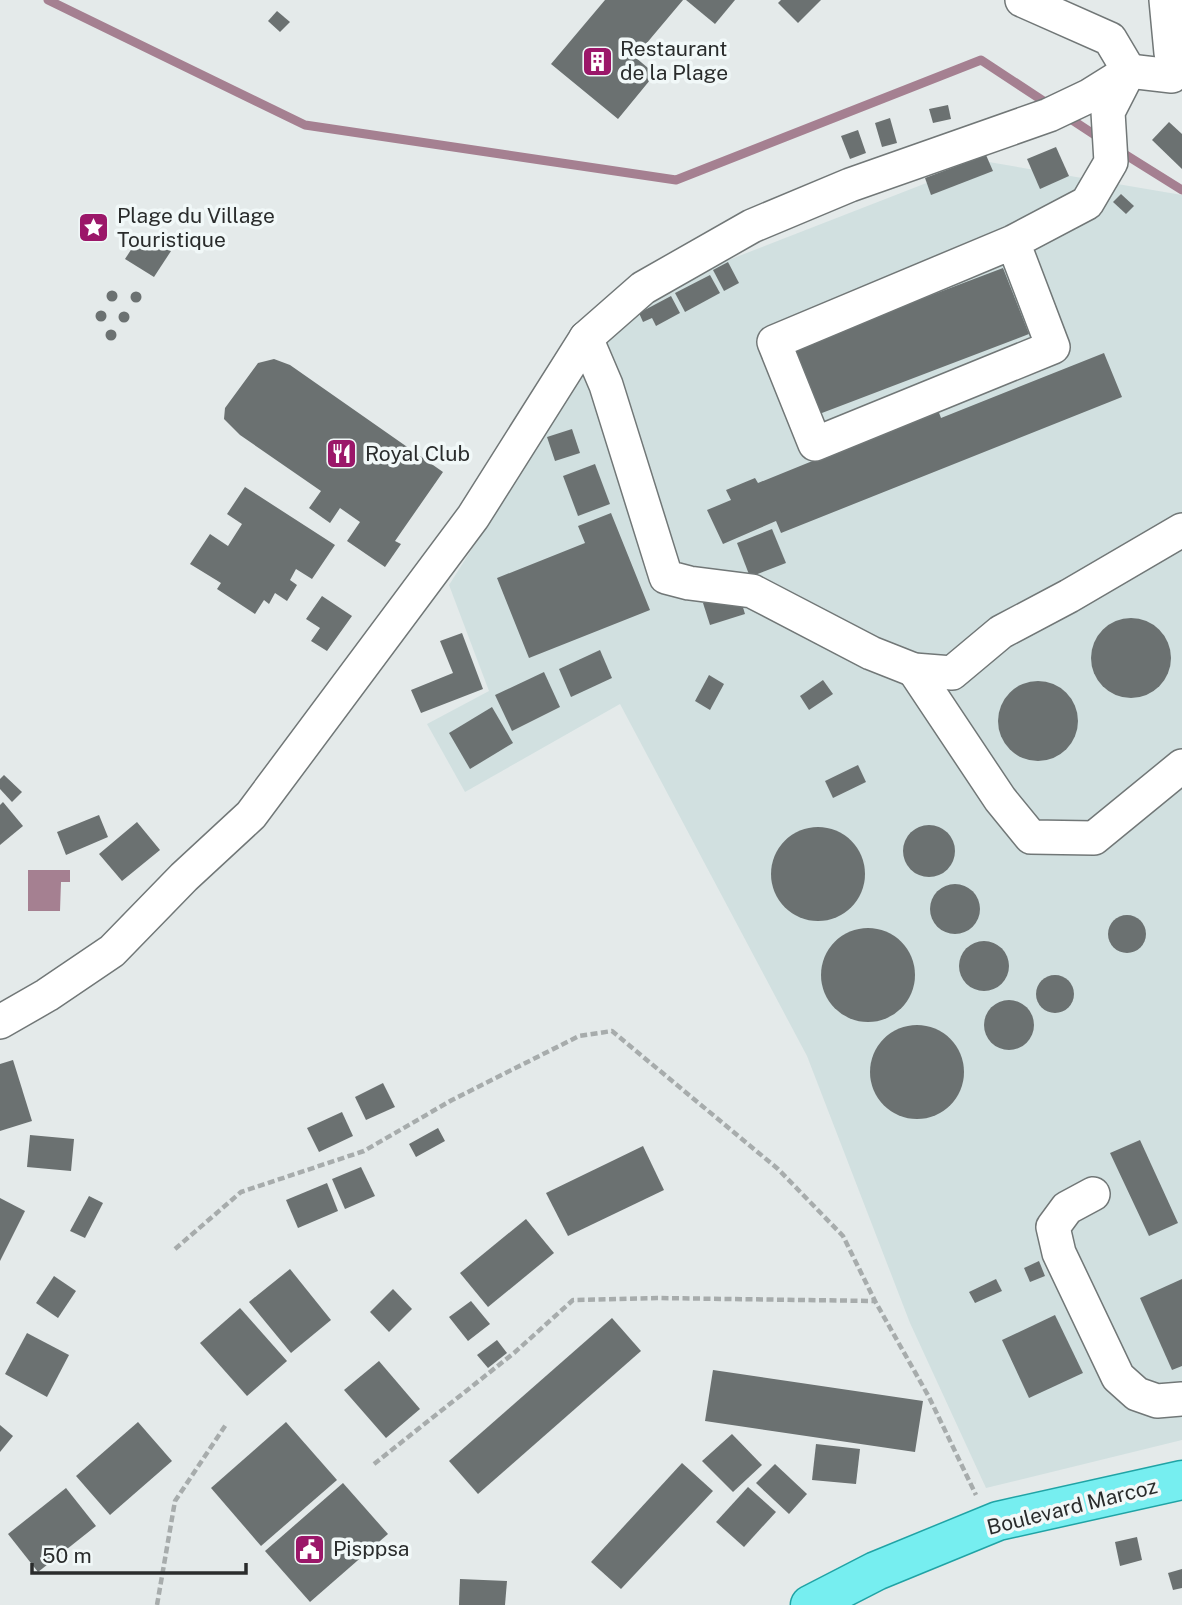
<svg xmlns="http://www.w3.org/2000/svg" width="1182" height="1605" font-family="'Public Sans',sans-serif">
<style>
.built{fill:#d1e0e0}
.water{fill:#a58091}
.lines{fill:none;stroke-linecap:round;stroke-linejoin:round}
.stream{stroke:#a58091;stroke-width:9}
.building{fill:#6b7171}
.minor-casing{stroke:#717777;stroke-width:36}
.major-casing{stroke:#20a3a5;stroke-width:41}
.path{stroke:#a7acac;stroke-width:4.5;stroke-dasharray:7 3.5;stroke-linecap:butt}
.minor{stroke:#fff;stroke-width:33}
.major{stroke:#76eef0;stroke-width:38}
.labels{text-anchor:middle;stroke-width:7;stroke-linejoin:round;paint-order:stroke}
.poi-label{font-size:21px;fill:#2a2c2c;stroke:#f1f8f8;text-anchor:start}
.street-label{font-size:21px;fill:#2a2c2c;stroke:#f1f8f8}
</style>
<rect width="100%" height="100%" fill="#e4eaea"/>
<polygon class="built" points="983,161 1182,195 1182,1440 986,1488 910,1323 807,1056 620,704 465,792 427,724 489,691 449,585 631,298"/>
<polygon class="water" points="28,870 70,870 70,882 61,882 60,911 28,911"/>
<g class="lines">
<g class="stream">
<polyline points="48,0 305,125 676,180 981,60 1051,106"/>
<polyline points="1066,116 1101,139"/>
<polyline points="1118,150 1182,190"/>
</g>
</g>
<g class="building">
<polygon points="605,0 683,0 635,57 655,74 618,119 551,64"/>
<polygon points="686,0 735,0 715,24"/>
<polygon points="781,0 821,0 798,23 778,3"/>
<polygon points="277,11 290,22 280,32 268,21"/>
<polygon points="948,105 951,119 933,123 929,109"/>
<polygon points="890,118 897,143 882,147 875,123"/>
<polygon points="1169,122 1182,134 1182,169 1152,140"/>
<polygon points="858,130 866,153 850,159 841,136"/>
<polygon points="1056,147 1069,176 1040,189 1027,159"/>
<polygon points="986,155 993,171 931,195 925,178"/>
<polygon points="1121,194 1134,206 1126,214 1113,202"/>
<polygon points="142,233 171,251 154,277 125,259"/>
<polygon points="728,262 739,283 724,291 713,270"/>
<polygon points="1003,268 1029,334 814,416 789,349"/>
<polygon points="710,275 720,293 685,312 675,293"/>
<circle cx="112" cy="296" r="5.5"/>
<circle cx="136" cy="297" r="5.5"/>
<polygon points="671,296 680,313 656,326 652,318 643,322 639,313"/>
<circle cx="101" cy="316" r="5.5"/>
<circle cx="124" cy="317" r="5.5"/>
<circle cx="111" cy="335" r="5.5"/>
<polygon points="1104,353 1122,397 781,533 776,521 723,544 707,510 731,500 726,490 755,478 758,483 938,410 941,418"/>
<polygon points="274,359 290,365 443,472 395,541 401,544 385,567 347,541 360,522 340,508 330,523 309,508 321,491 240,435 224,419 225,408 258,363"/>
<polygon points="572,429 580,453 555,461 547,437"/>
<polygon points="595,464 610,504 578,516 563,476"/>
<polygon points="245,487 335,545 312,579 296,569 290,580 297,585 287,601 275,593 269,604 264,600 255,614 217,589 221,583 190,564 210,534 228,546 242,524 227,514"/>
<polygon points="611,513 650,610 529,658 497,578 585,543 578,526"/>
<polygon points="772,529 786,563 750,577 737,543"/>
<polygon points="738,591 745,614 710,625 703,603"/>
<polygon points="322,596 352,616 327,651 311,641 320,628 306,619"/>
<circle cx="1131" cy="658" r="40"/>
<polygon points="462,633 483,689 421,713 411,690 453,673 440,641"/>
<polygon points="600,650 612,678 571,697 559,669"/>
<polygon points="544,672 560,707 512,731 495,695"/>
<polygon points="709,675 724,684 710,710 695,701"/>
<polygon points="823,680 833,694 809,710 800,696"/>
<circle cx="1038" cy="721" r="40"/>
<polygon points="492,707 513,743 470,769 449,733"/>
<polygon points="858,765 866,782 833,798 825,781"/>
<polygon points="4,775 22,792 12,802 0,789 0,779"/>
<polygon points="3,802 23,826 0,845 0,805"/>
<polygon points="99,815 108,837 66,855 57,832"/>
<polygon points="137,822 160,850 122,881 99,854"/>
<circle cx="929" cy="851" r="26"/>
<circle cx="818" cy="874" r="47"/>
<circle cx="955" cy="909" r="25"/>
<circle cx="1127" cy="934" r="19"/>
<circle cx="868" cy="975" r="47"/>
<circle cx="984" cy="966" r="25"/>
<circle cx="1055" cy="994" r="19"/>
<circle cx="1009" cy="1025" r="25"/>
<circle cx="917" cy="1072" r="47"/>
<polygon points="13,1060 32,1121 0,1131 0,1064"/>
<polygon points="383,1083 395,1107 366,1120 355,1097"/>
<polygon points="342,1112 353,1136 319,1152 307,1128"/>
<polygon points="438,1128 445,1141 416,1157 409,1144"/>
<polygon points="30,1135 74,1139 71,1171 27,1167"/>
<polygon points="1140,1140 1178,1223 1149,1236 1110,1153"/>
<polygon points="643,1146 664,1190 568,1236 546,1193"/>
<polygon points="361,1167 375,1196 345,1209 332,1179"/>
<polygon points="327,1183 338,1211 298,1228 286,1200"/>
<polygon points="89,1196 103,1203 85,1238 70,1231"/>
<polygon points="0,1198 25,1211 0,1261"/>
<polygon points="526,1219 554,1253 488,1307 460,1273"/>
<polygon points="1039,1261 1045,1276 1030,1282 1024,1268"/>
<polygon points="290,1269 331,1320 291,1353 249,1302"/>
<polygon points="54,1276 76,1291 58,1318 36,1303"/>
<polygon points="996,1279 1002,1291 975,1303 969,1292"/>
<polygon points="1182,1279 1182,1366 1172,1370 1140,1298"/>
<polygon points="393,1289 412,1309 389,1332 370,1312"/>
<polygon points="471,1301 490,1324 468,1341 449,1317"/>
<polygon points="240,1308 287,1361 247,1396 200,1343"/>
<polygon points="1055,1315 1083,1373 1029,1398 1002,1340"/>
<polygon points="612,1318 641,1351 478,1494 449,1461"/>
<polygon points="27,1333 69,1355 47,1397 5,1374"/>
<polygon points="497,1340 507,1353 488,1368 477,1355"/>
<polygon points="379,1361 420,1409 386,1438 344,1390"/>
<polygon points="713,1370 923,1401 915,1452 705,1421"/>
<polygon points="138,1422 172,1461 110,1515 76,1476"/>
<polygon points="286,1422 337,1480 261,1546 211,1488"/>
<polygon points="0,1425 13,1436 0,1452"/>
<polygon points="732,1434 762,1465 733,1492 702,1461"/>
<polygon points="816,1444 860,1449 856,1484 812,1480"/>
<polygon points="682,1463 713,1491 621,1589 591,1562"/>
<polygon points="775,1464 807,1494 789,1514 756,1483"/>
<polygon points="343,1483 388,1534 310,1602 265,1551"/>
<polygon points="748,1487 776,1512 744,1547 716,1522"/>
<polygon points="66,1488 96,1526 38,1572 8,1534"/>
<polygon points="1137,1537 1142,1560 1120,1566 1115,1542"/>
<polygon points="1182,1569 1182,1588 1173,1590 1168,1573"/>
<polygon points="460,1579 507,1581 505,1605 459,1605"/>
</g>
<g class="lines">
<defs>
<g id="minor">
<polyline points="1166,0 1171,53"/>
<polyline points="1013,242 1053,347 815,444 774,342 1013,242 1087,203 1111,162 1108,112 1129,71 1110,39 1022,0"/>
<polyline points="586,338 606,385 666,577 689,583 752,591 871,653 914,670 952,673 1001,632 1069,596 1182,530"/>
<polyline points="914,670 1000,799 1031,837 1094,838 1182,766"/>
<polyline points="0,1022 47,995 112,951 184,877 251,815 473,517 586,338 643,288 752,226 850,185 1049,115 1089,96 1129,71 1172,76"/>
<polyline points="1093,1194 1067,1208 1053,1227 1059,1253 1118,1377 1137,1394 1157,1401 1182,1399"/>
</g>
<polyline id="major" points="810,1605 876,1571 998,1521 1182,1480"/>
</defs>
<use href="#minor" class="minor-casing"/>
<use href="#major" class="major-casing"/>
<g class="path">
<polyline points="175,1249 241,1192 364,1151 452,1100 579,1036 612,1031 778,1169 843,1236 875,1301 929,1397 976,1495"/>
<polyline points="374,1464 514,1353 573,1300 657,1298 875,1301"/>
<polyline points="157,1605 175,1501 227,1423"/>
</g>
<use href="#minor" class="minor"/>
<use href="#major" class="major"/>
</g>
<defs>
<symbol id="building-square" viewBox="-11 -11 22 22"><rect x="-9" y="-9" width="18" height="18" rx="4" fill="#9b1769" stroke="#f1f8f8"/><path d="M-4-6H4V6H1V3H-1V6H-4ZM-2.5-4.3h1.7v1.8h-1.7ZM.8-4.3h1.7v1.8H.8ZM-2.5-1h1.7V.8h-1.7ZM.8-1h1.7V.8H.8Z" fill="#fff"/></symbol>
<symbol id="sight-square" viewBox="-11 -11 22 22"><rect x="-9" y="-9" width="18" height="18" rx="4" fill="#9b1769" stroke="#f1f8f8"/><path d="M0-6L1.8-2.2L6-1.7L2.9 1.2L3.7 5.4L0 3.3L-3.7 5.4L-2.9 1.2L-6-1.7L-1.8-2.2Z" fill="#fff"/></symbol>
<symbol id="restaurant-square" viewBox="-11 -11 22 22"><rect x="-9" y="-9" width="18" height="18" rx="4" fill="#9b1769" stroke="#f1f8f8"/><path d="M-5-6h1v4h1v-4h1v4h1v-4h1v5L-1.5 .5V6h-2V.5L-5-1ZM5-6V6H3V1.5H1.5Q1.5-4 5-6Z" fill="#fff"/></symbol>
<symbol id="civic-square" viewBox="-11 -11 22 22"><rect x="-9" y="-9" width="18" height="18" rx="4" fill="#9b1769" stroke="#f1f8f8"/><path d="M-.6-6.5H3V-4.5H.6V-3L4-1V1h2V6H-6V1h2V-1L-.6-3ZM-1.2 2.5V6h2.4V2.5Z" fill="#fff"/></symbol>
</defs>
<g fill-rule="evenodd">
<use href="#building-square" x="580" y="44" width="35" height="35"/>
<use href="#sight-square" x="76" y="210" width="35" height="35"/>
<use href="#restaurant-square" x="324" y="436" width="35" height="35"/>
<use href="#civic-square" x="292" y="1532" width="35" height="35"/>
</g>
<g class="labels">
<g class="poi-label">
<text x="620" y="56">Restaurant<tspan x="620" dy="24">de la Plage</tspan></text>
<text x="117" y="223">Plage du Village<tspan x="117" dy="24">Touristique</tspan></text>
<text x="365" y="461">Royal Club</text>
<text x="333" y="1556">Pisppsa</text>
</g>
<g class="street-label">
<text transform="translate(1072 1507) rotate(-14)" y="7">Boulevard Marcoz</text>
</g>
</g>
<path d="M32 1563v10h214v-10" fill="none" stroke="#2a2c2c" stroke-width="3.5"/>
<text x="42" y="1563" font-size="21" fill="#2a2c2c" stroke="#f1f8f8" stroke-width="5" paint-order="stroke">50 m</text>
</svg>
